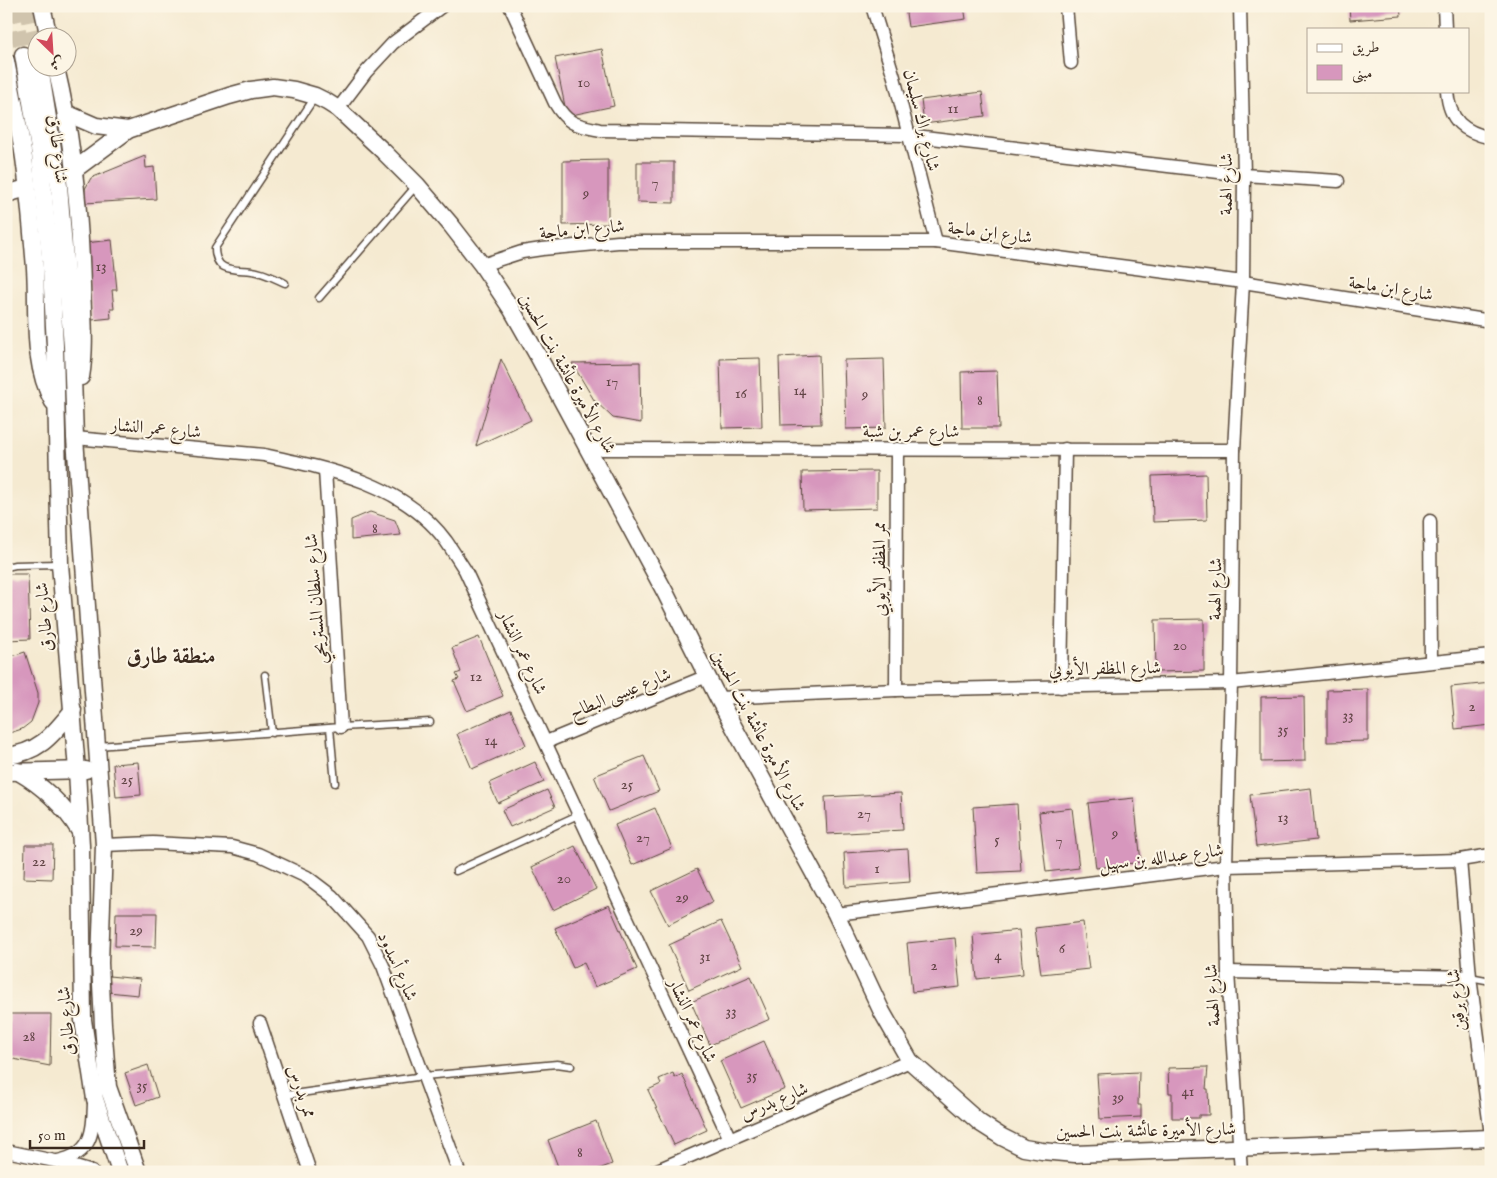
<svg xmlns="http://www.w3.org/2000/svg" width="1497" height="1178" font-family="'IM FELL English',Amiri,serif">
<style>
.building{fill:#d797bd}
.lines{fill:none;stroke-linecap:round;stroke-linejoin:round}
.tertiary-tunnel{stroke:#d0c4ad;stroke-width:16;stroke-dasharray:16 8;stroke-linecap:butt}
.service-casing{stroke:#574739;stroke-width:9}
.minor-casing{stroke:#574739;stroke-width:15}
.tertiary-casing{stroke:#574739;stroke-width:19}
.service{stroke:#fff;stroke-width:6}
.minor{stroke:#fff;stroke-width:12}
.tertiary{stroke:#fff;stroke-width:16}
.labels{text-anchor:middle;stroke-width:4;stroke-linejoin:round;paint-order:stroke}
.number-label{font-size:15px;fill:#624546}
.street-label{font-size:18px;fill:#3b2a1e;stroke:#fcf5e5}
.district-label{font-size:22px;font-weight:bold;fill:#3b2a1e;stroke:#fcf5e5}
</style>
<rect width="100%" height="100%" fill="#fcf5e5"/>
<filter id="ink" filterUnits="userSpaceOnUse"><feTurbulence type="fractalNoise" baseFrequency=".02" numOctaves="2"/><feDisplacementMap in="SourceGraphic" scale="10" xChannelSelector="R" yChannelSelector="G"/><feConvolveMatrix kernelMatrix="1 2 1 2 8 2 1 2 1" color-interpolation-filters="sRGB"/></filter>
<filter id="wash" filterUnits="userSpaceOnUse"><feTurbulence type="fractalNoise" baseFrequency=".0096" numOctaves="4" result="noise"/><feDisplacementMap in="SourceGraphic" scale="20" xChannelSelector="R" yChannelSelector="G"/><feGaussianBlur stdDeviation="1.12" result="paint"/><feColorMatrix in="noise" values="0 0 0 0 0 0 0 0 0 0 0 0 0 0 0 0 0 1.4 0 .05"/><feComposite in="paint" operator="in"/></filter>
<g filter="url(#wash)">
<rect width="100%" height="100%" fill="#f5ead1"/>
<g id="blocks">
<g class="building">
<polygon points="905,6 964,6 966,19 908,27"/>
<polygon points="1349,6 1400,6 1401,16 1350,20"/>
<polygon points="602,49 614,106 567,116 555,58"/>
<polygon points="982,92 985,116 924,124 921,100"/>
<polygon points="145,156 146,168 154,167 156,199 84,203 85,189 91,178"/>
<polygon points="608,160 608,224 563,225 563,161"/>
<polygon points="637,162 674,162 674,203 637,202"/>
<polygon points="112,240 117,290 112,290 114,309 110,309 111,318 92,320 85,243"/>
<polygon points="819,355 821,424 781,425 779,357"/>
<polygon points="760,358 762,427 722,428 720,359"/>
<polygon points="501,359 531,420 476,446"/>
<polygon points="884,359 886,428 846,429 844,360"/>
<polygon points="640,362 641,423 613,418 594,400 572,363"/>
<polygon points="997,371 999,428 962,428 961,372"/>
<polygon points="877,471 877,508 803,510 802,472"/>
<polygon points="1206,474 1207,520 1153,522 1152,476"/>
<polygon points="370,512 395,520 401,535 351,540 351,520"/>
<polygon points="6,574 28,574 30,639 6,640"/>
<polygon points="1204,619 1204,671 1156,672 1155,620"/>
<polygon points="479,637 503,696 467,711 454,681 459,679 456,674 461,672 452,648"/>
<polygon points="25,652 38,693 38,703 31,722 22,729 6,734 6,658"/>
<polygon points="1491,683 1491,725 1455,729 1451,687"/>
<polygon points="1368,689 1368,741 1327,742 1327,690"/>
<polygon points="1304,696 1305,761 1261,762 1261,697"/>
<polygon points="511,710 526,745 472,769 457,734"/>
<polygon points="644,756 659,791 609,811 594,776"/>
<polygon points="138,762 141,795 116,797 113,764"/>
<polygon points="535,762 544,782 498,803 489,783"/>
<polygon points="1311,788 1316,840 1256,847 1250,795"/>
<polygon points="547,790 555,807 510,827 502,810"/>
<polygon points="901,793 903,830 827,834 825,797"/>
<polygon points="1134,798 1141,862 1096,868 1088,803"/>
<polygon points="1017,804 1021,871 977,873 973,807"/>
<polygon points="655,808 672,848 632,865 615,825"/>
<polygon points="1072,808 1079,868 1046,872 1039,812"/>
<polygon points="25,845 53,845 52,879 24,878"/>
<polygon points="575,846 596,889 553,910 532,867"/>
<polygon points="908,849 910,882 846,887 844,853"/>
<polygon points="697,869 713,902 668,925 651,891"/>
<polygon points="609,905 637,969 595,987 584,963 573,968 555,928"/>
<polygon points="116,913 157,913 156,947 115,946"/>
<polygon points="721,921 742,966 689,990 669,945"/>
<polygon points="1083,922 1089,969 1041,974 1035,928"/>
<polygon points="1019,930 1023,974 977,979 973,935"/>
<polygon points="955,938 960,987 912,992 907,943"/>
<polygon points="109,976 140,979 138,995 108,992"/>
<polygon points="751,976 770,1019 710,1045 691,1002"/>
<polygon points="9,1014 51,1014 50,1066 8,1058"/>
<polygon points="764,1041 785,1089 741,1108 720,1061"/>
<polygon points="148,1065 158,1097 136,1105 125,1073"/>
<polygon points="1208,1067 1206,1089 1208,1089 1209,1115 1199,1115 1199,1118 1172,1118 1172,1093 1169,1093 1168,1068"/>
<polygon points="1139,1072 1138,1105 1141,1105 1141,1117 1100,1119 1097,1074"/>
<polygon points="673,1073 675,1078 682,1074 707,1130 674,1145 648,1090 661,1084 659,1079"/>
<polygon points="596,1121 612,1164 591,1172 560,1172 548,1140"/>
</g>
</g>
</g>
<g filter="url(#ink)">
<use href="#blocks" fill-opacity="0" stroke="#574739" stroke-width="1"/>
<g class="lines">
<g class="tertiary-tunnel">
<polyline points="13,6 23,55"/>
<polyline points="27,6 37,53"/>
</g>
<defs>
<g id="service">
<path d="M285,283C274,278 263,272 252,271C234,269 215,273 215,248L315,97"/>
<polyline points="319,298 416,186"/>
<polyline points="6,567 15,565 58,564"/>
<polyline points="265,675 272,733"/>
<polyline points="330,728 335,783"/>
<polyline points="98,746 341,727 430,722"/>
<polyline points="456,871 578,815"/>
<polyline points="1470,977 1491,981"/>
<polyline points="286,1095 424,1076 557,1064 571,1066"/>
</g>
<g id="minor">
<path d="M510,6L555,103C568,125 576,125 600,130L907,135L1244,175L1338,181"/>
<polyline points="872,6 894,77 936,242"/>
<polyline points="1066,6 1071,63"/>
<polyline points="1240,6 1244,175 1243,282 1234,450 1231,683 1226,866 1228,972 1241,1172"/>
<polyline points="1444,6 1445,29"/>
<path d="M1447,91C1449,121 1464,132 1491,138"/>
<polyline points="338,109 366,72 393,43 442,6"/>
<polyline points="482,265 522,252 542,249 618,242 936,242 1243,282 1491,321"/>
<path d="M75,438L264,455C330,469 404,484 446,541C453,551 459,561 465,570L730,1139"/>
<polyline points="587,449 1234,450"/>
<polyline points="325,470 341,727"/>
<polyline points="1430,521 1431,661"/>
<polyline points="1061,687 1065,449"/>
<polyline points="896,690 897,449"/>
<polyline points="718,698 896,690 1231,683 1491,656"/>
<polyline points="546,742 707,676"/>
<polyline points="104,845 153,843 232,847 258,854 307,877 332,896 368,936 383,966 459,1172"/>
<polyline points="1460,860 1470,977 1491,1135"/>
<polyline points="836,914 1226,866 1460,860 1491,855"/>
<polyline points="1228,972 1470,977"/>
<polyline points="260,1023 310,1172"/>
<polyline points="6,1151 55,1161 92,1172"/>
<path d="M58,1161C92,1154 93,1133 94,1103"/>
<polyline points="653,1172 910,1061"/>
</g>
<g id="tertiary">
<polyline points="42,6 49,38"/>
<polyline points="37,53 38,54"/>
<polyline points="23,55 40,155 51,268 55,346 60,564 77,770 81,846 83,1020 95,1099 120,1172"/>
<path d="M6,61C12,93 19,126 24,158C29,194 32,232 35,268C38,313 31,362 53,402"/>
<polyline points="40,68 59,186 72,346 75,438 104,845 100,963 103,1025 108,1087 138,1172"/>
<path d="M56,68C73,139 80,213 82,286C83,317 86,347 81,377"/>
<polyline points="66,113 96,126 128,130"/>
<polyline points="74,170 128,130 229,96 251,90 273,87 294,90 315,96 327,102 338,109 383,151 417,185 451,225 482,265 512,310 538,356 665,592 718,698 836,914 882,1012 910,1061 980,1123 1002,1137 1024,1148 1042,1151 1075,1154 1491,1138"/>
<polyline points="6,194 27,188"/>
<path d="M6,756C40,753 53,734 73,710"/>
<path d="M17,771C43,786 63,804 79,830"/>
<polyline points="6,772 86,770"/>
</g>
</defs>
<use href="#service" class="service-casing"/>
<use href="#minor" class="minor-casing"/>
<use href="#tertiary" class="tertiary-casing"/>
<use href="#service" class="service"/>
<use href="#minor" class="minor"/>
<use href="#tertiary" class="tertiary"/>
</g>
</g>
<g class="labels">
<g class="number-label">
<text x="584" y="87">10</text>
<text x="953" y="113">11</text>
<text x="655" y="187">7</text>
<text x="586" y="198">9</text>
<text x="101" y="271">13</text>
<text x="612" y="386">17</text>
<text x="800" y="395">14</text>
<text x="741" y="398">16</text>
<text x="865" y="399">9</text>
<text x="980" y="405">8</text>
<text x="375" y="533">8</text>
<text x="1180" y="650">20</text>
<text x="476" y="681">12</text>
<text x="1472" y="711">2</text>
<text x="1348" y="720">33</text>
<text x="1283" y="734">35</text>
<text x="491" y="745">14</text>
<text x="127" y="784">25</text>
<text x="627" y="789">25</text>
<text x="864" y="818">27</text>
<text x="1283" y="822">13</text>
<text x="1115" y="838">9</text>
<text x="643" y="842">27</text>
<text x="997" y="844">5</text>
<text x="1059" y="845">7</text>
<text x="39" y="866">22</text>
<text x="877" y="873">1</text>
<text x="564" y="883">20</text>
<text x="682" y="902">29</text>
<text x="136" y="935">29</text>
<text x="1062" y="953">6</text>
<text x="998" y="960">4</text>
<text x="705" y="961">31</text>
<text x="934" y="970">2</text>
<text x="731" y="1016">33</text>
<text x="29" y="1041">28</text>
<text x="752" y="1080">35</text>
<text x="142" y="1090">35</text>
<text x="1188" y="1096">41</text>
<text x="1118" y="1102">39</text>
<text x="580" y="1157">8</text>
</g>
<g class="street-label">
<text transform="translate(922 120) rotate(76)" y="6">شارع براك سليمان</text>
<text transform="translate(58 149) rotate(83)" y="6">شارع طارق</text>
<text transform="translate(1226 184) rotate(-90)" y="6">شارع الهمة</text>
<text transform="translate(582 229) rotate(-5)" y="6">شارع ابن ماجة</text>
<text transform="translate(990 232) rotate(7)" y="6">شارع ابن ماجة</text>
<text transform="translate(1391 288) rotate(9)" y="6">شارع ابن ماجة</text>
<text transform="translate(568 373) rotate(61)" y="6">شارع الأميرة عائشة بنت الحسين</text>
<text transform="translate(156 428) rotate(5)" y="6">شارع عمر النشار</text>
<text x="911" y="437">شارع عمر بن شبة</text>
<text transform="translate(879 569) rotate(-90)" y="6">ممر المظفر الأيوبي</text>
<text transform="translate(1215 589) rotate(-89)" y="6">شارع الهمة</text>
<text transform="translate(315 599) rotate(-94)" y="6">شارع سلطان المستريحي</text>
<text transform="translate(44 617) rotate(-95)" y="6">شارع طارق</text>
<text transform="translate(523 652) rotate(65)" y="6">شارع عمر النشار</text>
<text transform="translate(1105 668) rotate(-1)" y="6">شارع المظفر الأيوبي</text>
<text transform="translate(620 693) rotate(-22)" y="6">شارع عيسى البطاح</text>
<text transform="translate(759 730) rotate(62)" y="6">شارع الأميرة عائشة بنت الحسين</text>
<text transform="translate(1161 857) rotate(-7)" y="6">شارع عبدالله بن سهيل</text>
<text transform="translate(398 966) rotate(66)" y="6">شارع أسدود</text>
<text transform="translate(1212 995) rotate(-93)" y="6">شارع الهمة</text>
<text transform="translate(1456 1000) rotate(-97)" y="6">شارع برقين</text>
<text transform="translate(693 1020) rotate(65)" y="6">شارع عمر النشار</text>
<text transform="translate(66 1021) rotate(-95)" y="6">شارع طارق</text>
<text transform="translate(302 1091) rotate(71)" y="6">ممر بدرس</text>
<text transform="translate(774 1101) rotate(-23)" y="6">شارع بدرس</text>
<text transform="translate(1146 1130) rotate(-1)" y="6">شارع الأميرة عائشة بنت الحسين</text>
</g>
<g class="district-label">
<text x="171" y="663">منطقة طارق</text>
</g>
</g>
<rect width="1497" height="1178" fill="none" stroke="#fcf5e5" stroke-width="25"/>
<rect x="1307" y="28" width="162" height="65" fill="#fcf5e5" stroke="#afa495"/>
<rect x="1317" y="44" width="25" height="8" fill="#ffffff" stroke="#afa495"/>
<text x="1352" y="52" font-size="15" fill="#3b2a1e">طريق</text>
<rect x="1317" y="65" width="25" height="15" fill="#d797bd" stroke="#afa495"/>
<text x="1352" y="78" font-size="15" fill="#3b2a1e">مبنى</text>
<g transform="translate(52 52) rotate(155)"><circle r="24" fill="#fcf5e5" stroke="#afa495"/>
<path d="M0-4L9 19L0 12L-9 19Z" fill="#d1495b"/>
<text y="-8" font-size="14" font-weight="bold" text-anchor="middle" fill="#3b2a1e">ش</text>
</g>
<path d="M30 1140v8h114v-8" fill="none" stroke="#3b2a1e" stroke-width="2.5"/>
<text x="38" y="1140" font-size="15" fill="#3b2a1e" stroke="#fcf5e5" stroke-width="4" paint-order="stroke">50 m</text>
</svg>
